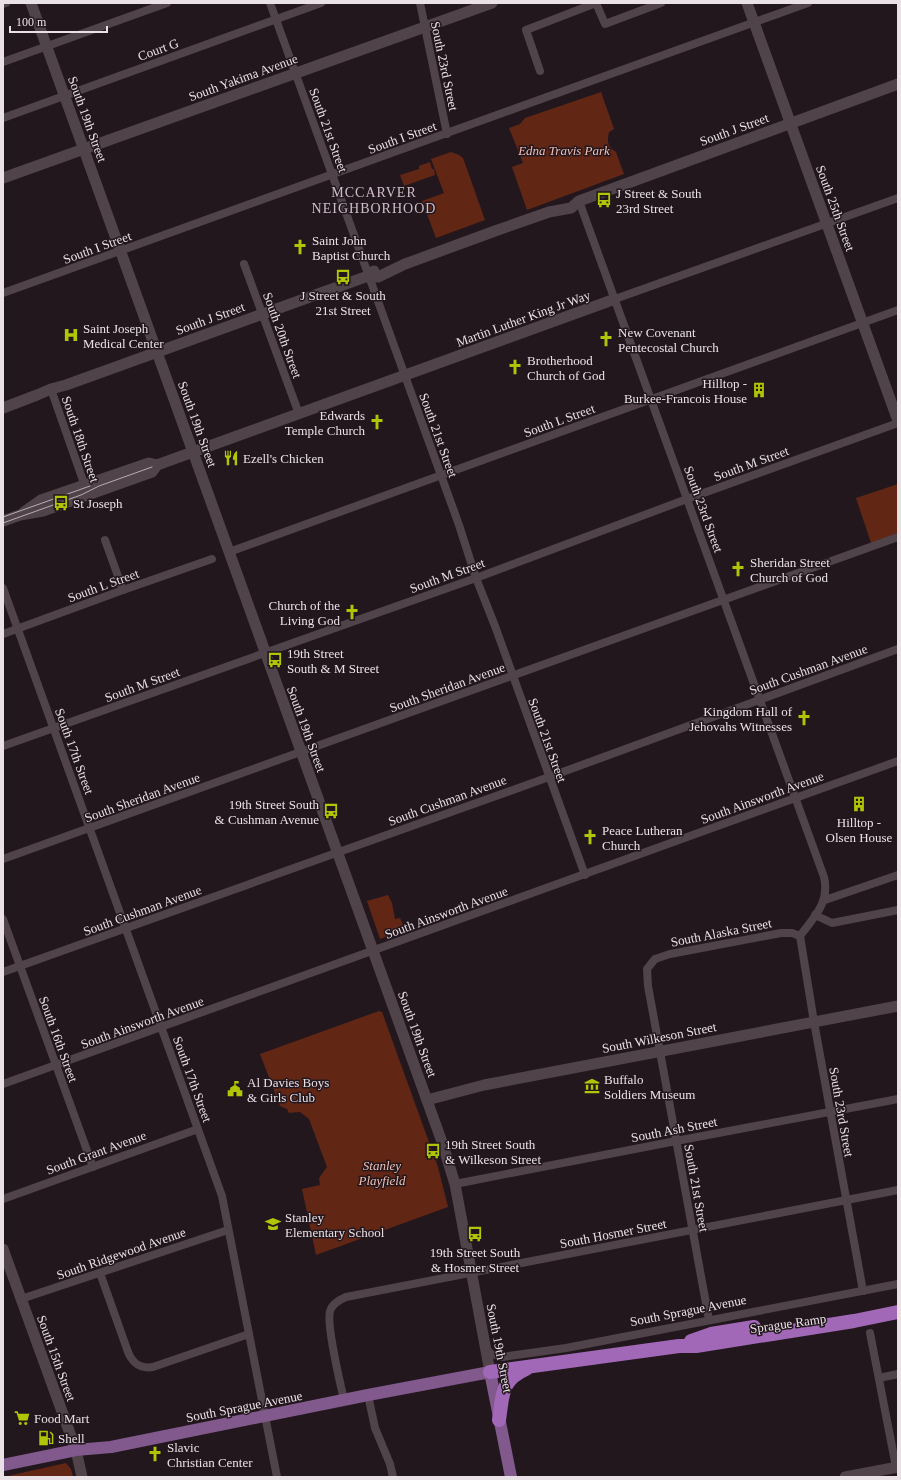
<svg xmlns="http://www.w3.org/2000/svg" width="901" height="1480" font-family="Georgia,serif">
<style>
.green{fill:#622615}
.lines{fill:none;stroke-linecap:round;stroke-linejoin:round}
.street{stroke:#50434a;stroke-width:8}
.secondary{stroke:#50434a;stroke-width:11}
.primary{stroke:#81598c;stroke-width:12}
.highway{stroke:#a268b8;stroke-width:14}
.tram{stroke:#b7aeb3;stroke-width:1}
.labels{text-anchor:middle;stroke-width:3;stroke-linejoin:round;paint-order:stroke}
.street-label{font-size:13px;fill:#e9e1e5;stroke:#23171e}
.park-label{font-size:13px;font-style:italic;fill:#f2c0b2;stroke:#23171e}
.poi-label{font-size:13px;fill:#e9e1e5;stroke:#23171e;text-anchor:start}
.neighbourhood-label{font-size:14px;letter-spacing:1px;fill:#cebdc7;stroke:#23171e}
</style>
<rect width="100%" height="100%" fill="#23171e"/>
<g class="green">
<path d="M601,92L614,129L609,132C607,141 607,146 616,152L624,174L527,210L512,167L523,163L509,128L520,124L525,118Z"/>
<polygon points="451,152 459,155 463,158 485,220 436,238 422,201 444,193 431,159"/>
<polygon points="430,162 432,169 434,169 435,175 404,186 400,175 419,169 419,166"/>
<polygon points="898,484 898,533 871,543 856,498"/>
<polygon points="388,895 392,903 395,919 400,918 405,930 380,939 367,901"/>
<polygon points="379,1011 382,1012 438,1167 448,1207 316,1255 302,1189 320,1185 319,1178 327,1167 309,1119 300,1112 289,1113 287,1109 280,1106 260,1054"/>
<polygon points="66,1463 71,1469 73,1477 3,1477"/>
</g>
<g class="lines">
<g class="street">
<polyline points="270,3 459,525 476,578 495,626 585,875"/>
<polyline points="420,3 447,134"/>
<polyline points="3,4 6,3"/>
<polyline points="3,62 167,3"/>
<polyline points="540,71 526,30 596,3 605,24 661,3"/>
<polyline points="3,118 321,3"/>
<path d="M579,201L824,877C830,903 814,917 800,936"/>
<polyline points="244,264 299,414"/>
<polyline points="3,293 808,3"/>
<polyline points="615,299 898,198"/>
<polyline points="52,392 86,489"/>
<polyline points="105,540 123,590"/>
<polyline points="229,552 898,310"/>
<polyline points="3,588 222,1196 277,1477"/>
<polyline points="3,634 123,590 212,559"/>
<polyline points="3,746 476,578 687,499 898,423"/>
<polyline points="3,859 898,537"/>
<polyline points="825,900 898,875"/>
<polyline points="815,915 832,923 898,910"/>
<polyline points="3,919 93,1167"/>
<polyline points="800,936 814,1022 863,1291"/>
<polyline points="3,972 549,777 898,649"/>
<polyline points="3,1084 898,761"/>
<polyline points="455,1184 676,1141 898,1099"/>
<polyline points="3,1199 198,1129"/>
<path d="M100,1273L128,1352C133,1364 140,1369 153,1367L249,1334"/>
<polyline points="21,1299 228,1230"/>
<polyline points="709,1320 648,986 647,969 655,959 670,954 781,933 792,933 800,936"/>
<polyline points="870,1333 896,1467"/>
<polyline points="486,1348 491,1354 502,1357 566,1348 898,1284"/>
<polyline points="879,1378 898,1374"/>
<polyline points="368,1395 375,1428 390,1464 393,1477"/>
<path d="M344,1400C340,1382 326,1325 330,1311C332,1304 339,1300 346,1297L898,1190"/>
</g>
<g class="secondary">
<polyline points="31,3 442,1142 455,1184 490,1372"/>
<polyline points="747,3 898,421"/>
<polyline points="3,178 492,3"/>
<polyline points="368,276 378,277 405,264 495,231 549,212 571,208 579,201 898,84"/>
<polyline points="3,408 37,395 51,389 66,385 368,276 374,271"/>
<polyline points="24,512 41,500 149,463 157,465"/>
<polyline points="3,521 20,515 43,511 152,472 157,465 615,299"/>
<polyline points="427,1100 484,1085 898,1006"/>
<polyline points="3,1249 76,1450 82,1477"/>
<polyline points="845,1477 898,1467"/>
</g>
<polyline class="primary" points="3,1465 76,1450 111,1447 368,1395 490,1372 511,1477"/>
<g class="highway">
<polyline points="691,1341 711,1334 754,1327"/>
<polyline points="490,1372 679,1346 696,1346 854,1321 898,1312"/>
<path d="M499,1420C503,1395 500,1381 526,1369"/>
</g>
<g class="tram">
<polyline points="3,517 90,486"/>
<polyline points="3,523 81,495 99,486 152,467"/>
</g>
</g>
<defs>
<symbol id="bus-bare" viewBox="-9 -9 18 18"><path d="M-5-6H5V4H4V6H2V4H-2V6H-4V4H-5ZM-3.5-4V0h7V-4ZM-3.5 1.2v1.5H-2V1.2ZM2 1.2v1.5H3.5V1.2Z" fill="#afc505" stroke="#23171e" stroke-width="2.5" paint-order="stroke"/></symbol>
<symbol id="church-bare" viewBox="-9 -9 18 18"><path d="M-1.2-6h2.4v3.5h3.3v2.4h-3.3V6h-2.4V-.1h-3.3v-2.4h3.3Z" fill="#afc505" stroke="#23171e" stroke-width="2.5" paint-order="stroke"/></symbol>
<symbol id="hospital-bare" viewBox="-9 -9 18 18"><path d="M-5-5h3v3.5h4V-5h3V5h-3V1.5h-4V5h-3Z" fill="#afc505" stroke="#23171e" stroke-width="2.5" paint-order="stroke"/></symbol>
<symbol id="building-bare" viewBox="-9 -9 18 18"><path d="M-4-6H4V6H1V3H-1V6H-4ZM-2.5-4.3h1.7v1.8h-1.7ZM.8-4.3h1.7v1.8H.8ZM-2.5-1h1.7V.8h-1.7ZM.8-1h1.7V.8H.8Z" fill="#afc505" stroke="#23171e" stroke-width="2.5" paint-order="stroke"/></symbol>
<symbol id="restaurant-bare" viewBox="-9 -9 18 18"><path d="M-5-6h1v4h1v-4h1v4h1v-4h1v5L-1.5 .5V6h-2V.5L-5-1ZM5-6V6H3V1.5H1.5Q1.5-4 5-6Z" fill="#afc505" stroke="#23171e" stroke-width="2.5" paint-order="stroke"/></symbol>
<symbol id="museum-bare" viewBox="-9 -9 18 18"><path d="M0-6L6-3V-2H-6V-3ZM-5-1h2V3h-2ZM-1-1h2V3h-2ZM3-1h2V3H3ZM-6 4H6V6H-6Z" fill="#afc505" stroke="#23171e" stroke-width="2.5" paint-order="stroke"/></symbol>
<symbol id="civic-bare" viewBox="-9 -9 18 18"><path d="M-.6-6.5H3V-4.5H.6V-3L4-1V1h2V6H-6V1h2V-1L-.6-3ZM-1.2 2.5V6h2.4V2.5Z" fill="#afc505" stroke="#23171e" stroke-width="2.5" paint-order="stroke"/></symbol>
<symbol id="school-bare" viewBox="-9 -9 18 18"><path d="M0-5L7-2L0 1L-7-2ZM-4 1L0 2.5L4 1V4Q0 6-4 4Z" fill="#afc505" stroke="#23171e" stroke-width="2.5" paint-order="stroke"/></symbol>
<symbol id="supermarket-bare" viewBox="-9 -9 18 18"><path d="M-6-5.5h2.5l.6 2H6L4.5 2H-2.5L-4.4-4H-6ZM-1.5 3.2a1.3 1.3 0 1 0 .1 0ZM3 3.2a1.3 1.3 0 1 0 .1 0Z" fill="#afc505" stroke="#23171e" stroke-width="2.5" paint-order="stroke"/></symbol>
<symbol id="fuel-bare" viewBox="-9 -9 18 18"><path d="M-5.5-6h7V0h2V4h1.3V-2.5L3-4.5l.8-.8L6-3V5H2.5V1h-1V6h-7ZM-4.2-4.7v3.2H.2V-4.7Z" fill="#afc505" stroke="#23171e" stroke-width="2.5" paint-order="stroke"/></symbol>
</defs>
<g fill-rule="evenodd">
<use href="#bus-bare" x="593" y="189" width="22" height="22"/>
<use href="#church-bare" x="289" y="236" width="22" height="22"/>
<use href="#bus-bare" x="332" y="266" width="22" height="22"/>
<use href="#hospital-bare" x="60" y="324" width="22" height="22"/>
<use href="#church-bare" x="595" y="328" width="22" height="22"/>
<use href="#church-bare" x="504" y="356" width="22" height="22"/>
<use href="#building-bare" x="748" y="379" width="22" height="22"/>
<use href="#church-bare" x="366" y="411" width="22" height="22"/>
<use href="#restaurant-bare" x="220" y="447" width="22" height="22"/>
<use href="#bus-bare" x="50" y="492" width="22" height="22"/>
<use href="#church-bare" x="727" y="558" width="22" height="22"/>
<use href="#church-bare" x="341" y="601" width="22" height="22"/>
<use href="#bus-bare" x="264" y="649" width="22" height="22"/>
<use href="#church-bare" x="793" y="707" width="22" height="22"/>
<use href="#building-bare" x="848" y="793" width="22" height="22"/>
<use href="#bus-bare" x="320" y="800" width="22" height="22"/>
<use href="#church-bare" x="579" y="826" width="22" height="22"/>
<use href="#museum-bare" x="581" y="1075" width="22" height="22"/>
<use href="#civic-bare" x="224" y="1078" width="22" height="22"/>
<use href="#bus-bare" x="422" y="1140" width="22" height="22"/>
<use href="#school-bare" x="262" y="1213" width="22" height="22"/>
<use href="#bus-bare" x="464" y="1223" width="22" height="22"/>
<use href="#supermarket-bare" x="11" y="1407" width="22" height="22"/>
<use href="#fuel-bare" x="35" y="1427" width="22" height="22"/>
<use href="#church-bare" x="144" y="1443" width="22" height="22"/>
</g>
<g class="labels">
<g class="street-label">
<text transform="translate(158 49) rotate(-20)" y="5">Court G</text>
<text transform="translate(445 66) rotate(78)" y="5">South 23rd Street</text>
<text transform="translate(243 77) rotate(-20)" y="5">South Yakima Avenue</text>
<text transform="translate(88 119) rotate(70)" y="5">South 19th Street</text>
<text transform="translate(734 129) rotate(-20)" y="5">South J Street</text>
<text transform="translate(329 130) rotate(70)" y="5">South 21st Street</text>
<text transform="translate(402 137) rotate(-20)" y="5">South I Street</text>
<text transform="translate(836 208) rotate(70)" y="5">South 25th Street</text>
<text transform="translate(97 247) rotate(-20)" y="5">South I Street</text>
<text transform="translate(210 318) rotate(-20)" y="5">South J Street</text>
<text transform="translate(523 318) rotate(-20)" y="5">Martin Luther King Jr Way</text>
<text transform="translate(283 335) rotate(70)" y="5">South 20th Street</text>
<text transform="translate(559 420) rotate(-20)" y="5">South L Street</text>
<text transform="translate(198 424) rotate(70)" y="5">South 19th Street</text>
<text transform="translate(439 435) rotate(70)" y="5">South 21st Street</text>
<text transform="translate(81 439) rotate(71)" y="5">South 18th Street</text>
<text transform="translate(751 463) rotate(-20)" y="5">South M Street</text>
<text transform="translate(704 509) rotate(70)" y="5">South 23rd Street</text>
<text transform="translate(447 575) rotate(-20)" y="5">South M Street</text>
<text transform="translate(103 585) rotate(-20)" y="5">South L Street</text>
<text transform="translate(808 669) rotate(-20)" y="5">South Cushman Avenue</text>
<text transform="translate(142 684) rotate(-20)" y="5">South M Street</text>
<text transform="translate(447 687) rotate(-20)" y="5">South Sheridan Avenue</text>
<text transform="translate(307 729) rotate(70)" y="5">South 19th Street</text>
<text transform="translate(548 740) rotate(70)" y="5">South 21st Street</text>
<text transform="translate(75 751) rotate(70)" y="5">South 17th Street</text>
<text transform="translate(142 797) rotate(-20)" y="5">South Sheridan Avenue</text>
<text transform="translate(762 797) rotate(-20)" y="5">South Ainsworth Avenue</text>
<text transform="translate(447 800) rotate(-20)" y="5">South Cushman Avenue</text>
<text transform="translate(142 910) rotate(-20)" y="5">South Cushman Avenue</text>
<text transform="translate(446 912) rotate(-20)" y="5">South Ainsworth Avenue</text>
<text transform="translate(721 932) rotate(-11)" y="5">South Alaska Street</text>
<text transform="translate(142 1022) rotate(-20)" y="5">South Ainsworth Avenue</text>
<text transform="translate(418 1034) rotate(70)" y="5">South 19th Street</text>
<text transform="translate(659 1037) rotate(-11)" y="5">South Wilkeson Street</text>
<text transform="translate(59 1039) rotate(70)" y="5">South 16th Street</text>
<text transform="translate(193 1079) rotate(70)" y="5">South 17th Street</text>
<text transform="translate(842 1112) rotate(80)" y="5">South 23rd Street</text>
<text transform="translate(674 1129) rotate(-11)" y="5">South Ash Street</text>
<text transform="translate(96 1152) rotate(-20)" y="5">South Grant Avenue</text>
<text transform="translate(697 1188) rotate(80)" y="5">South 21st Street</text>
<text transform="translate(613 1233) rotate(-11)" y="5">South Hosmer Street</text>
<text transform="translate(121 1253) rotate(-19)" y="5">South Ridgewood Avenue</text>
<text transform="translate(688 1310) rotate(-11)" y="5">South Sprague Avenue</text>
<text transform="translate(788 1323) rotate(-8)" y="5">Sprague Ramp</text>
<text transform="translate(500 1348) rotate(79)" y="5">South 19th Street</text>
<text transform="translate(57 1358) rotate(70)" y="5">South 15th Street</text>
<text transform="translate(244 1406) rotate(-11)" y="5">South Sprague Avenue</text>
</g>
<g class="park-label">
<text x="564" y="155">Edna Travis Park</text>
<text x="382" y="1170">Stanley<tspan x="382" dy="15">Playfield</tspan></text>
</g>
<g class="poi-label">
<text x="616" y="198">J Street &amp; South<tspan x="616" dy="15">23rd Street</tspan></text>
<text x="312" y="245">Saint John<tspan x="312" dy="15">Baptist Church</tspan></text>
<text x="343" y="300" text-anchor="middle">J Street &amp; South<tspan x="343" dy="15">21st Street</tspan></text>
<text x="83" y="333">Saint Joseph<tspan x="83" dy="15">Medical Center</tspan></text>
<text x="618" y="337">New Covenant<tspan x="618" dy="15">Pentecostal Church</tspan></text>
<text x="527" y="365">Brotherhood<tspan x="527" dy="15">Church of God</tspan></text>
<text x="747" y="388" text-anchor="end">Hilltop -<tspan x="747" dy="15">Burkee-Francois House</tspan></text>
<text x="365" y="420" text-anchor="end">Edwards<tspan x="365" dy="15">Temple Church</tspan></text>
<text x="243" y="463">Ezell's Chicken</text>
<text x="73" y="508">St Joseph</text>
<text x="750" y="567">Sheridan Street<tspan x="750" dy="15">Church of God</tspan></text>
<text x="340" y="610" text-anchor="end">Church of the<tspan x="340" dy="15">Living God</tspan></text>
<text x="287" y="658">19th Street<tspan x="287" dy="15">South &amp; M Street</tspan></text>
<text x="792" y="716" text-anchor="end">Kingdom Hall of<tspan x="792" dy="15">Jehovahs Witnesses</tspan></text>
<text x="319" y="809" text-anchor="end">19th Street South<tspan x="319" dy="15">&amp; Cushman Avenue</tspan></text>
<text x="859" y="827" text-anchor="middle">Hilltop -<tspan x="859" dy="15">Olsen House</tspan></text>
<text x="602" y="835">Peace Lutheran<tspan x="602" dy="15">Church</tspan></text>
<text x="604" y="1084">Buffalo<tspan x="604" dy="15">Soldiers Museum</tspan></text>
<text x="247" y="1087">Al Davies Boys<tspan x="247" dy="15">&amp; Girls Club</tspan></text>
<text x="445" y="1149">19th Street South<tspan x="445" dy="15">&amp; Wilkeson Street</tspan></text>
<text x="285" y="1222">Stanley<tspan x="285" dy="15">Elementary School</tspan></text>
<text x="475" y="1257" text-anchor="middle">19th Street South<tspan x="475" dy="15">&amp; Hosmer Street</tspan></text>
<text x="34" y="1423">Food Mart</text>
<text x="58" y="1443">Shell</text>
<text x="167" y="1452">Slavic<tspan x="167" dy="15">Christian Center</tspan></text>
</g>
<g class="neighbourhood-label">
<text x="374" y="197">MCCARVER<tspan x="374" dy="16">NEIGHBORHOOD</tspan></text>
</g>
</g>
<rect width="901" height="1480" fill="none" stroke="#e9e1e5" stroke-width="8"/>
<path d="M10 26v6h97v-6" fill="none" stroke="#e9e1e5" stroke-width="2"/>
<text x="16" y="26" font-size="12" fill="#e9e1e5" stroke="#23171e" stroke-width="3" paint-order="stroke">100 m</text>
</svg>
